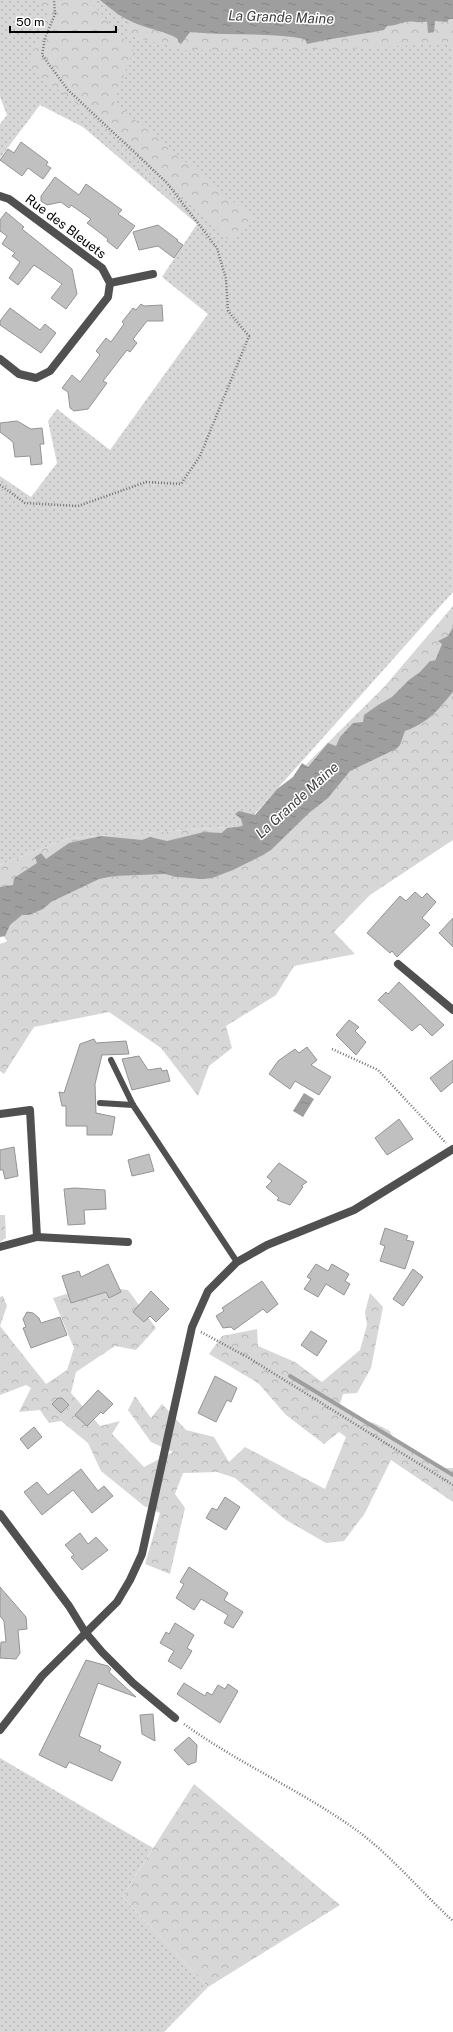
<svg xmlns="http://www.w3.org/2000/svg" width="453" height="2032" font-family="'Public Sans',sans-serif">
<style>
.grass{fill:url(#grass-dots)}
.forest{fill:url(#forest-crowns)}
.water{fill:url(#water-ripples)}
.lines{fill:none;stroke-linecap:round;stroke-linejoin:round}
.stream{stroke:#9e9e9e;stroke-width:4}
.building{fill:#c0c0c0;stroke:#949494}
.path{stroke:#727272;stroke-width:2.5;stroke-dasharray:1 2;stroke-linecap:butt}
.service{stroke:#505050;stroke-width:6}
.minor{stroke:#505050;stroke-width:8}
.labels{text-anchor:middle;stroke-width:3;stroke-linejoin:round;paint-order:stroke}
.street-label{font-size:13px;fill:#000;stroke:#fff}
.water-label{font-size:14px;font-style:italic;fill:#3f3f3f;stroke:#fff}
</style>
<defs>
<pattern id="grass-dots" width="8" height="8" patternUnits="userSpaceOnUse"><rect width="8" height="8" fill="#d7d7d7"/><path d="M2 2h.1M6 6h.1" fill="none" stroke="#b7b7b7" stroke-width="1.8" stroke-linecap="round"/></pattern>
<pattern id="forest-crowns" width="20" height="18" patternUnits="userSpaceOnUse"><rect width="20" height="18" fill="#d7d7d7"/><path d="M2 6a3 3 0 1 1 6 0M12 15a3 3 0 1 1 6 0" fill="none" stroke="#b7b7b7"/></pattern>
<pattern id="water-ripples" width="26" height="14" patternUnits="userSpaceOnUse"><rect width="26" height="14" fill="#9e9e9e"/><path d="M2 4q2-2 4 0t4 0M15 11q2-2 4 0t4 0" fill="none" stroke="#868686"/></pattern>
</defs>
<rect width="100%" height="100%" fill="#fff"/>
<g class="grass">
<polygon points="0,0 453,0 453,592 244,826 70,838 0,865 0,476 31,497 57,463 48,421 57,409 110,450 208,314 162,277 197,224 83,127 40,105 0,158 0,124 7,115 0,97"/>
<polygon points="0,1758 153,1848 122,1897 208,1987 164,2032 0,2032"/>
</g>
<g class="forest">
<polygon points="36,0 89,0 133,50 114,102 252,217 232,243 127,142 28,67 48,14"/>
<polygon points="123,0 453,0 453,43 347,49 186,50 130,36"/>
<polygon points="453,606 453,840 370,895 334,932 355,954 294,966 276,995 226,1026 232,1048 209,1066 198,1096 161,1048 109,1012 34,1027 4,1074 0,1071 0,944 8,941 0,933 0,865 70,838 244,826 384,687"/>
<polygon points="0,1215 5,1215 6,1238 0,1242"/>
<polygon points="93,1286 128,1290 156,1328 136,1350 115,1346 76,1372 71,1393 100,1426 120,1421 112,1434 144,1467 173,1452 151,1442 128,1410 135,1396 151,1418 162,1404 186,1430 214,1437 229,1462 245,1447 325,1489 346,1437 339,1432 324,1444 286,1415 258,1383 209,1354 222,1336 257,1329 258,1346 295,1362 322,1382 360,1350 367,1325 365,1312 370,1293 383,1307 371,1368 357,1393 343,1394 340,1404 362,1420 374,1423 390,1431 393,1439 442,1468 453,1468 453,1502 391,1460 365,1513 344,1541 326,1543 286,1520 235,1478 217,1472 183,1473 175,1494 185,1508 170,1574 145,1564 160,1513 144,1506 101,1471 88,1443 61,1421 49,1423 40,1410 19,1412 31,1388 26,1385 0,1395 0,1297 3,1296 7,1306 0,1326 46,1384 67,1370 74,1348 53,1298"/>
<polygon points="194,1784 340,1905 208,1987 122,1897"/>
</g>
<g class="water">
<path d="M100,0H453V19H449L447,22L435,21L434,32L428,33L427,21C420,24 413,20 406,22C399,23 395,26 387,26L384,30C358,35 333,38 307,44L305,39C267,32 228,36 190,32L181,44L178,42V39C165,31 153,30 140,25C121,18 115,12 100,0Z"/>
<path d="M453,627V692C438,710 428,723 405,731L400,745L396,749L350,771L328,798L309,813L271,850L263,855L233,870L212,878L203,879L177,877L165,874L114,876L99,879L51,902L43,909L29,915H22L10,925L5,936L0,937V887L13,885L14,878L37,863L35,857L41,853L46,859L69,843L101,836L142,840L150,837L167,841L204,832L222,833L227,828L243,826L241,819L235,814L239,811L255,815L277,789L293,777L302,763L308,767L328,743L336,746L340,737L353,723L363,722L364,715L378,705L392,697L409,680L420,672L430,661H435L442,644L438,641L448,636Z"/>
<polygon points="304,1093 314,1099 303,1117 293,1111"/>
</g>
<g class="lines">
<polyline class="stream" points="290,1376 453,1475"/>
</g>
<g class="building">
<polygon points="21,142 48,162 46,165 51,168 43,179 28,168 22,176 0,160 8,149 14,153"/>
<polygon points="55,177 79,195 86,184 122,210 118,214 135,226 117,249 107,241 108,239 87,223 91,219 71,205 69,208 61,202 47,205 41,201 41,196"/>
<polygon points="6,212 24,227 22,229 72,269 77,294 66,309 51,298 62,284 34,265 18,285 9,278 20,262 12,256 15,253 2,244 7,236 0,231 0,220"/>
<polygon points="158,225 178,240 177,241 183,245 174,258 158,246 139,250 133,232"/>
<polygon points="141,304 144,306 162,305 163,321 147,321 133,339 137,343 130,352 127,350 103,381 107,383 88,409 74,411 70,408 68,392 62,388 72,375 80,382 100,355 96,351 106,338 111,342 124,324 122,322 133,308 136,310"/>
<polygon points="10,308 40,330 45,324 56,333 41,353 0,325 0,321"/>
<polygon points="17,421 31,429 42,428 44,444 40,444 42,464 31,465 30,456 15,457 13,442 0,432 0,423"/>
<polygon points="415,892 422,898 427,893 436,902 422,918 430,925 397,957 392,951 390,953 367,933 400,896 406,901"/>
<polygon points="453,918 453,947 439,933"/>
<polygon points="399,982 444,1025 432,1036 420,1024 412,1031 378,1000 386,992 388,994"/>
<polygon points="349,1020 359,1027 355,1031 366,1042 356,1055 336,1035"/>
<polygon points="94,1039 96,1043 126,1041 129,1054 102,1055 95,1084 96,1113 115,1117 112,1135 87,1135 87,1126 66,1126 66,1106 62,1106 59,1092 64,1093 80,1044"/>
<polygon points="307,1047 317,1060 311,1065 331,1077 319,1095 295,1081 290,1089 269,1074 278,1061 295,1049 299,1053"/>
<polygon points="139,1056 148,1070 161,1068 162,1071 167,1070 170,1081 132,1090 122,1059"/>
<polygon points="453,1060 453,1082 441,1092 430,1078"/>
<polygon points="399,1119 413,1139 387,1155 375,1138"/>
<polygon points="14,1147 18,1176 5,1179 3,1170 0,1170 0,1150"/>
<polygon points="149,1154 154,1171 132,1176 128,1160"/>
<polygon points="279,1163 307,1182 301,1186 303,1187 290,1205 277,1200 279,1198 266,1187 272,1181 267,1177"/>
<polygon points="75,1188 105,1190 106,1209 84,1210 85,1224 68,1225 64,1189"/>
<polygon points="385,1228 408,1236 406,1240 414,1242 405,1269 380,1261 385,1246 380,1244"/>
<polygon points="108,1264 121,1292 109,1298 106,1292 71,1303 62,1276 79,1271 81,1277"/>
<polygon points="316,1264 328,1271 332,1264 349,1274 345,1281 350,1284 344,1295 326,1284 318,1297 304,1289 311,1279 307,1277"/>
<polygon points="413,1269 423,1277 403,1306 393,1299"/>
<polygon points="262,1281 278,1304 267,1313 263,1309 234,1330 231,1327 223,1328 216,1316 224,1311 222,1308"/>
<polygon points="151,1291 169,1309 156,1322 150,1316 144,1322 133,1312"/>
<polygon points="27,1312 33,1313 39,1318 41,1323 60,1317 67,1335 31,1348 23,1328 26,1327 23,1319"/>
<polygon points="311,1331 327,1341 317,1356 301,1345"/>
<polygon points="215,1376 237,1388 231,1402 227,1400 216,1422 198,1413"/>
<polygon points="98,1390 113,1404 103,1414 101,1412 87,1426 75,1415"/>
<polygon points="58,1398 62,1398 69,1405 61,1413 52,1404"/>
<polygon points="34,1427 42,1437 28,1449 20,1439"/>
<polygon points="81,1469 98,1491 104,1486 113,1496 92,1513 73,1490 42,1515 24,1492 37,1482 48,1495"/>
<polygon points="225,1497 240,1507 226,1530 206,1518 212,1508 217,1510"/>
<polygon points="80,1533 88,1544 96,1537 108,1550 82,1570 71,1557 74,1555 65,1545"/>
<polygon points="189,1567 228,1593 224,1600 243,1612 233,1628 224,1623 228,1615 201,1599 194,1610 176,1598 184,1584 180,1582"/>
<polygon points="0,1587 26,1617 27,1629 18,1630 20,1653 16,1659 0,1658 1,1642 6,1642 4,1621 0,1616"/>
<polygon points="175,1623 194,1635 187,1648 192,1651 181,1669 168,1661 174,1651 160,1643 166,1632 169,1634"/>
<polygon points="86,1660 108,1666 111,1669 109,1672 136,1697 98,1683 79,1736 101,1746 99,1751 121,1762 112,1781 69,1762 66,1768 39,1755"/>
<polygon points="184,1683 205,1696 207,1692 212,1695 218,1685 225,1689 228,1684 238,1691 220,1723 177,1694"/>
<polygon points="153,1714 155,1741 142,1734 140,1715"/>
<polygon points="189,1737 197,1745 196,1762 188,1765 174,1750"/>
</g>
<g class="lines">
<g class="path">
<polyline points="0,485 25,503 78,506 146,482 181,484 200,456 249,336 228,311 226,279 217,248 167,183 68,90 42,55 45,38 55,14 54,0"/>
<polyline points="332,1049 378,1070 446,1143"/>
<polyline points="201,1332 249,1358 453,1485"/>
<path d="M184,1724C238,1763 300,1790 355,1829C391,1855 420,1891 453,1921"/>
</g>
<g class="service">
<polyline points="111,1060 133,1105 237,1262"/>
<polyline points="100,1103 133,1105"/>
</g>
<g class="minor">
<polyline points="0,196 9,199 102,268 110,283 108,297 50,371 36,378 19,374 0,359"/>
<polyline points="110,283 153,274"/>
<polyline points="398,964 453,1010"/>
<polyline points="0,1114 30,1110 37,1237 128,1242"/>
<polyline points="0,1247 37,1237"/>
<polyline points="0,1514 69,1606 85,1632 102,1652 133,1683 175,1718"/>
<polyline points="0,1730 42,1676 117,1602 130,1580 142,1554 192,1327 208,1291 237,1262 267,1245 354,1210 453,1149"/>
</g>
</g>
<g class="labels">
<g class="street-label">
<text transform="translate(66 226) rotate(37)" y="5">Rue des Bleuets</text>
</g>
<g class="water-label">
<text transform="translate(281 17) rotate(2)" y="5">La Grande Maine</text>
<text transform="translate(297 800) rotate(-42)" y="5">La Grande Maine</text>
</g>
</g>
<path d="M10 26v6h106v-6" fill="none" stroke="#000000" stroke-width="2"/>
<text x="16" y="26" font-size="12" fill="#000000" stroke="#ffffff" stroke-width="3" paint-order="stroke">50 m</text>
</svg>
